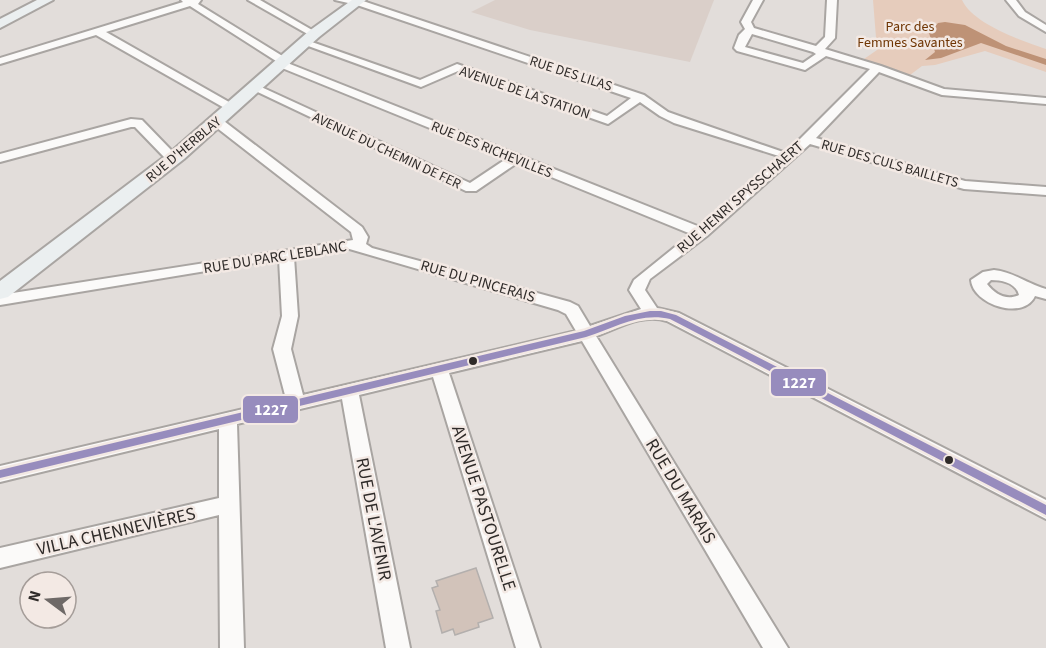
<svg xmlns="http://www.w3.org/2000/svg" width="1046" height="648" font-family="'Source Sans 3',sans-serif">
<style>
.built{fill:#dacfc9}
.green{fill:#e6ccbc}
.water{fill:#be9276}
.building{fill:#d2c3ba;stroke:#b3afad;stroke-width:1.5}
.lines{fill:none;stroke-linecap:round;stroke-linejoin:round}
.street-casing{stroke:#a9a5a2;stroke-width:4}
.secondary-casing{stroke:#a9a5a2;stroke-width:4}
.street{fill:#fbfaf9;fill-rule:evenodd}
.secondary{fill:#ebeff0;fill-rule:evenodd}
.bus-1-casing{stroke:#f3e9e4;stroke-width:5}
.bus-1{fill:#978cbd;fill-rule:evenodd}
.bus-dot{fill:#2f2b29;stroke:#f3e9e4;stroke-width:2}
.labels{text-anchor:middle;stroke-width:5;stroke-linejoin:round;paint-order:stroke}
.far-park-label{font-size:14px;fill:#6f3503;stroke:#f3e9e4}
.far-street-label{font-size:14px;fill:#2f2b29;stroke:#f3e9e4}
.street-label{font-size:15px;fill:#2f2b29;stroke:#f3e9e4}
.near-street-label{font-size:18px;fill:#2f2b29;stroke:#f3e9e4}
.line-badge{stroke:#f3e9e4;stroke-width:2}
.badge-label{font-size:16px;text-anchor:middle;font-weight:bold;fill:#fff}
</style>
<rect width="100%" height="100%" fill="#e2ddda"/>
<polygon class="built" points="495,0 714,0 690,62 530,30 471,12"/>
<path class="green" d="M873,0H962C973,24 1022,41 1046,49V72L985,51L935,65L922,66L910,75L864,59L877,50Z"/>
<polygon class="water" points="945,22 965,25 1006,46 1046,59 1046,65 981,43 941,58 925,60 935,52 929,33 938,23"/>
<polygon class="building" points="476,568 493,618 478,623 479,627 455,635 453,629 442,633 436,611 440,610 432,588 438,586 436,581"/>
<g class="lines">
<defs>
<g id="street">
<path d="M181,0H201L198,4L284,57L290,64L700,227L782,157L674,123L660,116L640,102L608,124L458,71L421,87L300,43L309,41L420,80L457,64L607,116L631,98L357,5L335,0H360L644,95L668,112L682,117L786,153L870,69L826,56L805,70L737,51L734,48L739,35L745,29L741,22L753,0H763L751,22L754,28L816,46L825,37L827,0H837L835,38L825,49L881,66L944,89L1046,98V104L942,95L879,72L816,138L965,181L1046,187V195L964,189L810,144L707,236L650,279L645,290L657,308L679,313L1046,500V519L667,321C642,313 619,328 596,336L788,648H763L582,341L449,373L540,648H516L433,377L359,395L410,648H386L342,399L237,424L244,648H220L219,515L0,568V548L219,498V429L0,482V466L286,399L273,349L282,316L279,259L0,305V295L353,240L351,232L212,124V118H220L362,227L368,237L366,244L372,248L570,302L578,306L590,326L641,309L629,290L634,280L691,234L517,163L476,191H466L249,88L251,86H259L470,183L506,159L282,68L276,61L190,6L106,32L236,106V110H228L96,35L0,64V58L183,2ZM752,34L813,52L816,54L803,63L745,47ZM346,248L558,310L566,314L576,331L303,395L291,349L298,316L294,257Z"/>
<polygon points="248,0 260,0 319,34 311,36"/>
<polygon points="1006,0 1016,0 1025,12 1046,25 1046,32 1019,16"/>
<polygon points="131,119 142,120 172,151 182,152 184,155 182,158 164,157 135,127 131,127 0,162 0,154"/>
<path d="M994,270C1014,272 1027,284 1046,289V299L1035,296C1024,321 973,305 971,280L983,272ZM991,280C1002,280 1016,283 1019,295C1006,301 995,294 987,284Z"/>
</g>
<g id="secondary">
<polygon points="37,0 53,0 0,28 0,19"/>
<polygon points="352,0 366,0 319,37 184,159 8,297 0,299 0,281 172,151 309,31"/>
</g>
</defs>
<use href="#street" class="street-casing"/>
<use href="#secondary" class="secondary-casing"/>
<use href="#street" class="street"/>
<use href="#secondary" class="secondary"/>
<defs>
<path id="bus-1" d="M650,311H661L676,315L1046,505V515L670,319C639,312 615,328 586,337L0,478V470L584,331L625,316Z"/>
</defs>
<use href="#bus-1" class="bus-1-casing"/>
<use href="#bus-1" class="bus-1"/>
</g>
<g class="bus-dot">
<circle cx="473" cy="361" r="5"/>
<circle cx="949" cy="460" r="5"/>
</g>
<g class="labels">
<g class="far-park-label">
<text x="910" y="31">Parc des<tspan x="910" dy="16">Femmes Savantes</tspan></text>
</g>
<g class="far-street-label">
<text transform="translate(571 73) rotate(18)" y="5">RUE DES LILAS</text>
<text transform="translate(525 92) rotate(19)" y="5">AVENUE DE LA STATION</text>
<text transform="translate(183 149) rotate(-40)" y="5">RUE D'HERBLAY</text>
<text transform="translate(492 149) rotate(22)" y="5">RUE DES RICHEVILLES</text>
<text transform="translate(387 150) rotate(25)" y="5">AVENUE DU CHEMIN DE FER</text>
<text transform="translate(890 163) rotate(16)" y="5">RUE DES CULS BAILLETS</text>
</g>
<g class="street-label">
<text transform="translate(740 197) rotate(-41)" y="5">RUE HENRI SPYSSCHAERT</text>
<text transform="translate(275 257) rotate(-9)" y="5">RUE DU PARC LEBLANC</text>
<text transform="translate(478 281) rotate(16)" y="5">RUE DU PINCERAIS</text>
</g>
<g class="near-street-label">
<text transform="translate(681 491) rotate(59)" y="6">RUE DU MARAIS</text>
<text transform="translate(484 508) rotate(72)" y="6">AVENUE PASTOURELLE</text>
<text transform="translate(374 519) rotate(79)" y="6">RUE DE L'AVENIR</text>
<text transform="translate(116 531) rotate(-13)" y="6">VILLA CHENNEVIÈRES</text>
</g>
</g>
<g class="line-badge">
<rect x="770" y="368" width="57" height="29" rx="6" fill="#978cbd"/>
<rect x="242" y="395" width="57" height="29" rx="6" fill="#978cbd"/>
</g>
<g class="badge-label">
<text x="799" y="388">1227</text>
<text x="271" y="415">1227</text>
</g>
<g transform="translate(48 600) rotate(286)"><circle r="28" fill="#f3e9e4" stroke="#a59d99" stroke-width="1.5"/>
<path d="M0-4.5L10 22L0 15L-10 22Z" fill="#6e6967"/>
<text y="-9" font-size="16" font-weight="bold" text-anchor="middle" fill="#2f2b29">N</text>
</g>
</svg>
